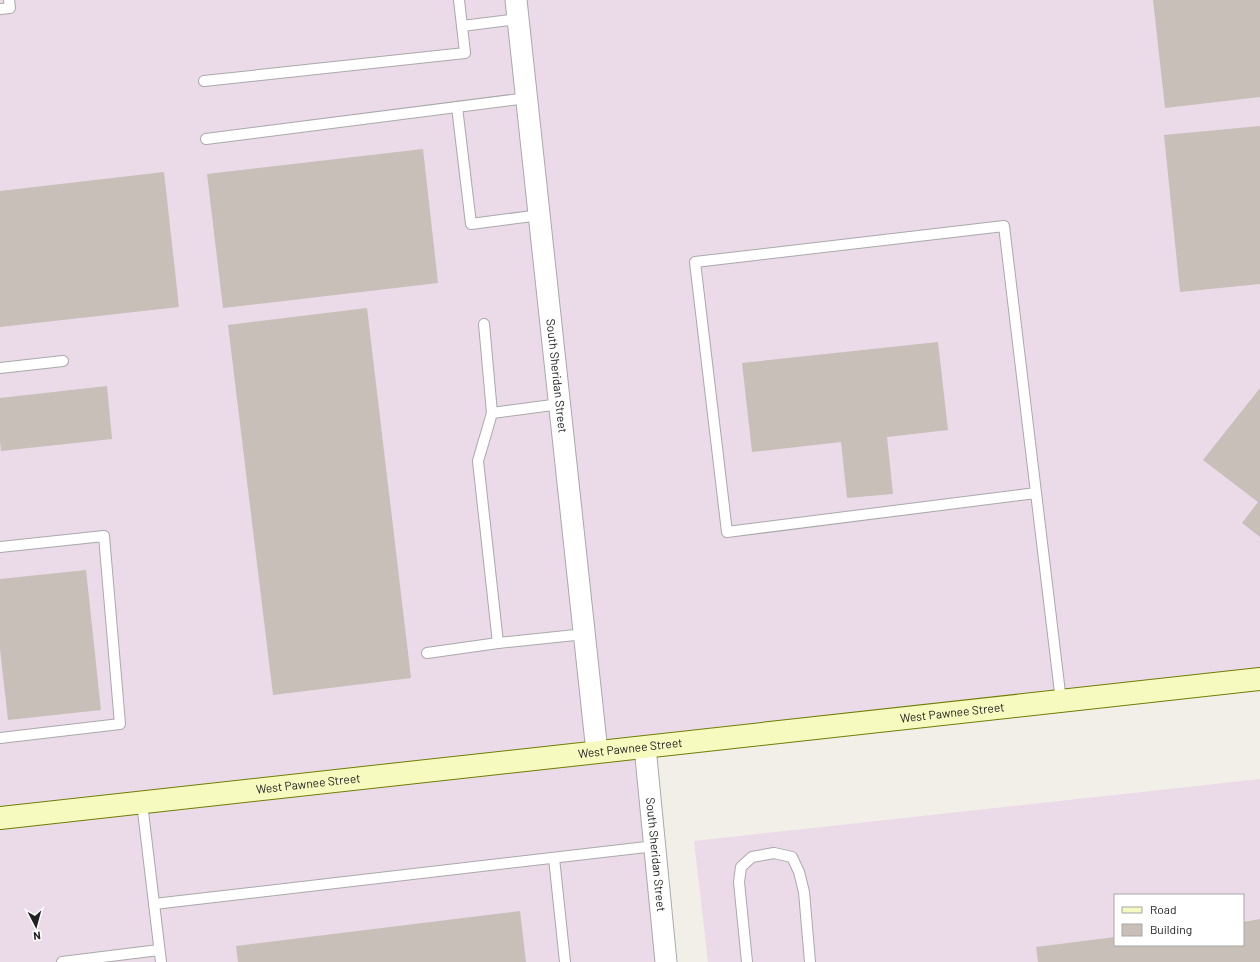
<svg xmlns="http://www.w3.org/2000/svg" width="1260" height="962" font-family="Barlow,sans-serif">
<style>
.industrial{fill:#ebdbe8;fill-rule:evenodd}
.building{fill:#c7bfb8}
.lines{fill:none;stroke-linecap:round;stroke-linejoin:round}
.lane-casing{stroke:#a9a9a9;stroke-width:12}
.street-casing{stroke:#a9a9a9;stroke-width:23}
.secondary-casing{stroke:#707d05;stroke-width:24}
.lane{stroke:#fff;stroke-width:10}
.street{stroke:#fff;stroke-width:21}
.secondary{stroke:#f7fabf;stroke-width:22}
.labels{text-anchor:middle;stroke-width:3.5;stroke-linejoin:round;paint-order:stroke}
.street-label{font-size:12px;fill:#222;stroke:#fff}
</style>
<rect width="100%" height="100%" fill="#f2efe9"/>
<g class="industrial">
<polygon points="0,0 1260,0 1260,679 645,747 665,962 0,962"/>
<path d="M1260,779V962H708L694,841ZM1115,895H1243V945H1115Z"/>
</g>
<g class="building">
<polygon points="1153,0 1260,0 1260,97 1165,108"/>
<polygon points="1260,126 1260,284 1180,292 1164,135"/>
<polygon points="423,149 438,283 223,308 207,174"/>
<polygon points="164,172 179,307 0,327 0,191"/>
<polygon points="367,308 411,678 273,695 228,325"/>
<polygon points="938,342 948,430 887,437 893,494 847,498 841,442 752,452 742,363"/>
<polygon points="107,386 112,439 1,451 0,441 0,398"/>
<polygon points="1260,388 1260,537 1242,523 1258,502 1203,460"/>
<polygon points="86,570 101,710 8,720 0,649 0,579"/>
<polygon points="520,911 526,962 238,962 236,946"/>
<polygon points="1260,919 1260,962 1038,962 1036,947 1115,937 1115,945 1243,945 1243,922"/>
</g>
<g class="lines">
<defs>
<g id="lane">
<polyline points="459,0 462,26 518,19"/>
<polyline points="0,9 10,8 9,0"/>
<polyline points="204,81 465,53 462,26"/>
<polyline points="457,107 471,224 540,215"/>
<polyline points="206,139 527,98"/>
<polyline points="484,324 492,413"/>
<polyline points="0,368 63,361"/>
<polyline points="1036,493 727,532 695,262 1004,226 1061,701"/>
<polyline points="0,547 104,536 120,724 0,738"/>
<polyline points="498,643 478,461 492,413 560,404"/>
<polyline points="427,653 498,643 585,634"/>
<polyline points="142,803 161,962"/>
<polyline points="554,858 565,962"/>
<polyline points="154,904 655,846"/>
<polyline points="62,962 159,950"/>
<polyline points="747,962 739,882 741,867 752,857 774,853 792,857 799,872 804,892 810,962"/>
</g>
<g id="street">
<path id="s1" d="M516,0L597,752"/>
<path id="s2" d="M645,747L666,962"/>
</g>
<g id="secondary">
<path id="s3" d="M0,818L1260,679"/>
</g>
</defs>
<use href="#lane" class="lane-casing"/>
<use href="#street" class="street-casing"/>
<use href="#secondary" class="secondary-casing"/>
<use href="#lane" class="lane"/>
<use href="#street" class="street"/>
<use href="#secondary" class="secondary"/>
</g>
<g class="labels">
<g class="street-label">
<text dy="4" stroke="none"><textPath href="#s1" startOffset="378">South Sheridan Street</textPath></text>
<text dy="4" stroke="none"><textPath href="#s3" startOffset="958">West Pawnee Street</textPath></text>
<text dy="4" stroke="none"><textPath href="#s3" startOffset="634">West Pawnee Street</textPath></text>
<text dy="4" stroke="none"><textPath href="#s3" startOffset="310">West Pawnee Street</textPath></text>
<text dy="4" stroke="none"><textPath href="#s2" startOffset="108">South Sheridan Street</textPath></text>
</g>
</g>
<rect x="1114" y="894" width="130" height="52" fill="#ffffff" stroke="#a7a7a7"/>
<rect x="1122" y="907" width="20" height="6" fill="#f7fabf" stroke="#a7a7a7"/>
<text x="1150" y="914" font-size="12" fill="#222222">Road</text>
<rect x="1122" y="924" width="20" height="12" fill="#c7bfb8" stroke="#a7a7a7"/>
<text x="1150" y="934" font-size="12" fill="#222222">Building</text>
<g transform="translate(36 926) rotate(174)" stroke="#ffffff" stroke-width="3" paint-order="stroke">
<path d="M0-3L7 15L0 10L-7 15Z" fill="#222222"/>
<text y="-6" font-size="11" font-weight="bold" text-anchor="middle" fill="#222222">N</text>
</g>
</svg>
